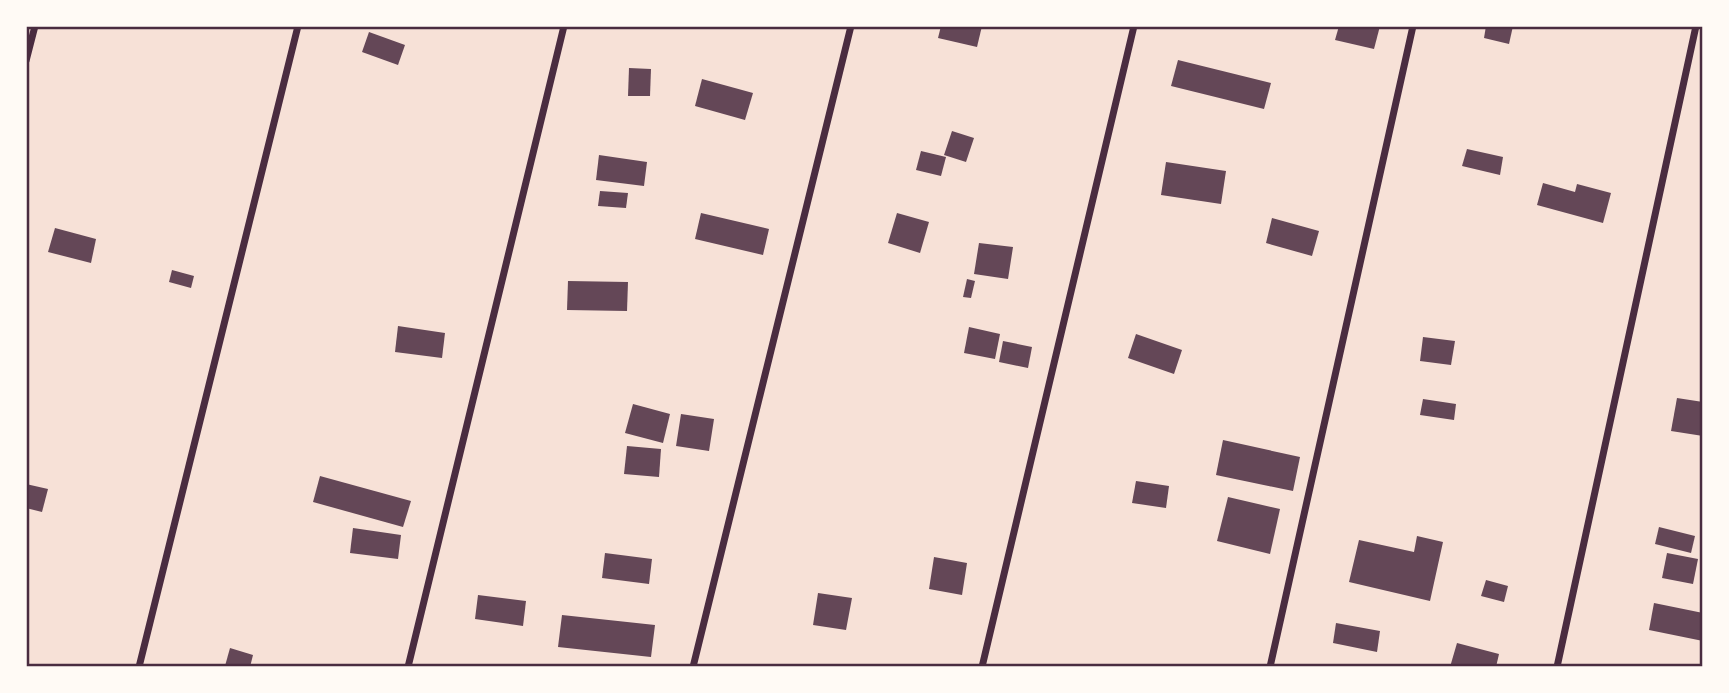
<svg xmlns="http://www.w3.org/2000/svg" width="1729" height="693" font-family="Rubik,sans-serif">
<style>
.building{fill:#644757}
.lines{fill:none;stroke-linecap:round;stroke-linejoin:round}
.minor{stroke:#4a2c40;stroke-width:7}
.neatline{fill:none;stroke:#4a2c40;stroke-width:2.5}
</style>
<rect width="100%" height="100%" fill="#f7e1d7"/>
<g class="building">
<polygon points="941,26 982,26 977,47 938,38"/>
<polygon points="1339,26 1380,26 1374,49 1335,40"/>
<polygon points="1486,26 1513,26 1509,44 1484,38"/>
<polygon points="369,32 405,45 398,65 362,52"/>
<polygon points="1178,60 1271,83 1264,109 1171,86"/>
<polygon points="629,68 651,69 650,96 628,96"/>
<polygon points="702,79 753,93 745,120 695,106"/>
<polygon points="952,131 974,138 966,162 944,155"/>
<polygon points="1467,149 1503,157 1500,175 1462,166"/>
<polygon points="921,151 946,157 941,176 916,170"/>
<polygon points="599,155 647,162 644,186 596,180"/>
<polygon points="1166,162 1226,171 1221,204 1161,195"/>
<polygon points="1543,183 1575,192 1577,184 1611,193 1603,223 1537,205"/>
<polygon points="600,191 628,193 626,208 598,206"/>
<polygon points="701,213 769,229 763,255 695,239"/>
<polygon points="897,213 929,222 920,253 888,243"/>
<polygon points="1272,218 1319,231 1312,256 1266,243"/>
<polygon points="55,228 96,239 91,263 48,252"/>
<polygon points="979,243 1013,247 1008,279 974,274"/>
<polygon points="172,270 194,276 191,288 169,282"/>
<polygon points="967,279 975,281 971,298 963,297"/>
<polygon points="568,281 628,282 627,311 567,310"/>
<polygon points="398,326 445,333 442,358 395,352"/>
<polygon points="969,327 1000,334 995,359 964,353"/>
<polygon points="1136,334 1182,350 1174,374 1128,358"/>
<polygon points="1423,337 1455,341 1451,365 1420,361"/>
<polygon points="1003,341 1032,347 1028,368 999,362"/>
<polygon points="1677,398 1703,402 1703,436 1671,431"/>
<polygon points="1423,399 1456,404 1454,420 1420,415"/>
<polygon points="633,404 670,414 663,443 625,433"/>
<polygon points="681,414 714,419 709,451 676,446"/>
<polygon points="1223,440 1300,457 1293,491 1216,475"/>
<polygon points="627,446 661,449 659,477 624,474"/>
<polygon points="320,476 411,501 403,527 313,502"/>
<polygon points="1136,481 1169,486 1166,508 1132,503"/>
<polygon points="26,484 48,489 42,512 26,508"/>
<polygon points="1228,497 1280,509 1270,554 1217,541"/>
<polygon points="1659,527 1695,536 1691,553 1655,544"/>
<polygon points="353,528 401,535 398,559 350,553"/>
<polygon points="1417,536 1443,542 1430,601 1349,582 1359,540 1414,552"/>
<polygon points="605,553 652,559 649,584 602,578"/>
<polygon points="1667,553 1698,559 1693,584 1662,578"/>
<polygon points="934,557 967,563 962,595 929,589"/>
<polygon points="1486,580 1508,586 1504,602 1481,596"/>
<polygon points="818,593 852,598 846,630 813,625"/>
<polygon points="478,595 526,601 523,626 475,619"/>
<polygon points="1654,603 1703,613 1703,641 1649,630"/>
<polygon points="562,615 655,625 651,657 558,647"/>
<polygon points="1336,623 1380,631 1377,652 1333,643"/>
<polygon points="1457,643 1499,654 1496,667 1450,667"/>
<polygon points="230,648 253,655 250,667 225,666"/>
</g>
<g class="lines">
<g class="minor">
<polyline points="26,61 35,26"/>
<polyline points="139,667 298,26"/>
<polyline points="408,667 564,26"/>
<polyline points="693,667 851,26"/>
<polyline points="982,667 1134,26"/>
<polyline points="1270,667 1413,26"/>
<polyline points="1557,667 1696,26"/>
</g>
</g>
<rect width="1729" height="693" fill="none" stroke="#fffaf5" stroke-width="56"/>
<rect x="28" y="28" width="1673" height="637" class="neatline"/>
</svg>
